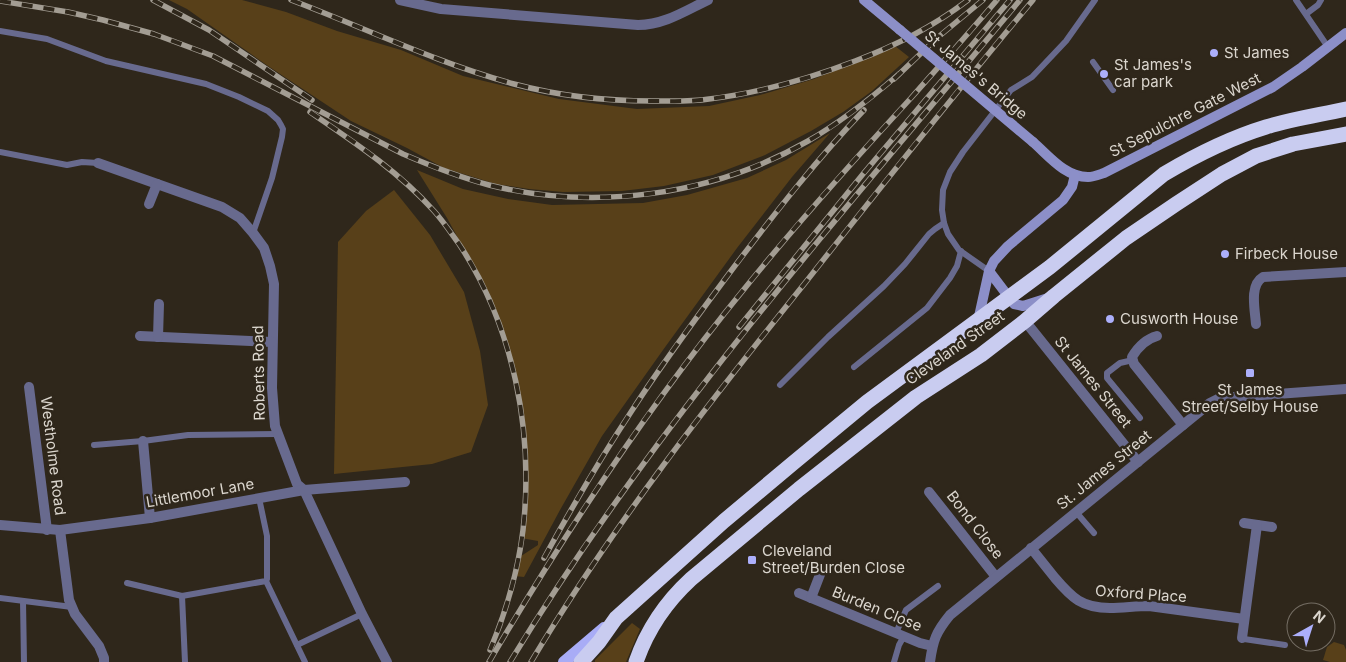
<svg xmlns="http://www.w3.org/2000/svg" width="1346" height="662" font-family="Inter,sans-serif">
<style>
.green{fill:#584019}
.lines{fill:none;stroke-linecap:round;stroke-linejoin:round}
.lane{stroke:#686a8e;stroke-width:6}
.street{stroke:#686a8e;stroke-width:10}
.secondary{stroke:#8c8fc8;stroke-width:10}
.primary{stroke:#a8acf6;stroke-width:12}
.highway{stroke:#c9ccf0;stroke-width:15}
.rail-casing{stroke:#a39d93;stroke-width:5.5}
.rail{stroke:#2f271b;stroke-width:4;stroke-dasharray:11;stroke-linecap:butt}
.secondary-bridge{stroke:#8c8fc8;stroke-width:10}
.poi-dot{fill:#acaffb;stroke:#2f271b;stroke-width:2}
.labels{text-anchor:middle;stroke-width:5;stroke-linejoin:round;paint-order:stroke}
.poi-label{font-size:15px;fill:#dbd6ce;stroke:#2f271b;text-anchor:start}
.street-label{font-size:15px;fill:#dbd6ce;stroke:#2f271b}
</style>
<rect width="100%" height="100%" fill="#2f271b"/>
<g class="green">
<polygon points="169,0 242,0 286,12 337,31 401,50 463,76 559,99 637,109 709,106 760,95 814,79 895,46 909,57 872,91 843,112 811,131 765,155 713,175 664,186 622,191 563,192 529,189 496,184 444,168 407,148 351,121 268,66 187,9"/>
<polygon points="830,133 792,177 737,248 663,350 602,436 560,510 524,577 514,576 518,558 538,545 538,541 521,538 525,477 521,426 515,371 500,327 486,289 447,218 417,170 463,189 508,199 552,205 643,203 687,195 747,178 786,160"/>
<polygon points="394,190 430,235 464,292 480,351 488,405 471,452 432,464 334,474 338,242 366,211"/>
<polygon points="632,623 640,629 626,662 595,662 595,660"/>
<polygon points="1334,642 1344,645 1346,650 1346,662 1330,662 1323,660 1327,647"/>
</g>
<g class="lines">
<g class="lane">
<polyline points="1296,0 1328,47"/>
<polyline points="1306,14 1318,5 1321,0"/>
<polyline points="0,31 47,39 106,61 206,84 239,97 268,111 278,120 281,125 283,129 282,137 272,178 253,233"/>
<polyline points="1093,62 1113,90"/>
<polyline points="0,152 67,165 82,162 98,163"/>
<polyline points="989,271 959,250 948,234 944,223 942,210 943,190 950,172 963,152 1011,90 1032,77 1066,41 1095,0"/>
<polyline points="1133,360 1120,363 1107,373 1107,378 1140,418"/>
<polyline points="854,367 927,308 950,278 957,266 961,251"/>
<polyline points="780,385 828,337 884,286 905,264 929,234 935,229 944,223"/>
<polyline points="94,445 143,441 188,435 278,434"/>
<polyline points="1076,512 1094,533"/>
<polyline points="266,581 305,662"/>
<polyline points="127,583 182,596 266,581 267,579 267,536 259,498"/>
<polyline points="182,596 185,662"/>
<polyline points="0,598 72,607"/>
<polyline points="23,601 24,662"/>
<polyline points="896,633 906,610 938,586"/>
<polyline points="1242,638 1244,639 1285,645"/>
<polyline points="297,645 362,614"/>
<polyline points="894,662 899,645 904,636"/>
</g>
<g class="street">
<path d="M400,0L441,9L638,25C664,25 685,11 708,0"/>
<polyline points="98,163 222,207 240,218 253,233 264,248 270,266 274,284 272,388 275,426 297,484 304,490 362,614 387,662"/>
<polyline points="149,204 157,184"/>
<polyline points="1025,321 1138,462"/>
<path d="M1256,324C1255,310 1249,285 1263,277L1346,272"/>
<polyline points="140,336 272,342"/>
<path d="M1157,336C1146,339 1138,347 1132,357L1134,364L1183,425"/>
<polyline points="158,337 159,304"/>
<polyline points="29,387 47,530"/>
<polyline points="143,441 150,518"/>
<polyline points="929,492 996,577"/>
<polyline points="1244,523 1272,527"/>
<polyline points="0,525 60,530 150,518 304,490 405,482"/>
<polyline points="60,530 69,600 75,614 99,646 104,658 104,662"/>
<path d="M1031,548C1039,558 1047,568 1055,578C1072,598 1082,608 1110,608C1123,608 1136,606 1149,606L1244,619"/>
<polyline points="799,593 920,643 932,646"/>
<polyline points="811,598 821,572"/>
<polyline points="1242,638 1257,525"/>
<path d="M930,662C933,640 936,632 950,615L1210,403L1220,398L1346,389"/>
</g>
<g class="secondary">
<polyline points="864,0 900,30"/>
<path d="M1033,142C1049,156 1065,177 1088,177C1093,177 1098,175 1104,173L1273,87L1302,67L1346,33"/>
<polyline points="1048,298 1023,306 1014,304 989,271 994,261 1008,246 1063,200 1072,187 1075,175"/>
<polyline points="978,321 989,271"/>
</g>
<polyline class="primary" points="564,662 604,628"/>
<g class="highway">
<path d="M581,662L599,642L616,618L724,521L792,464L867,402L1050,267L1164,174C1196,155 1230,138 1266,127C1292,119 1319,115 1346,109"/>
<path d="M636,662C647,630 666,602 691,579L799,489L916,397L981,355L1025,321L1054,296L1126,238L1176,204L1222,174L1256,156L1293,144L1346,134"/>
</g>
<defs>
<g id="rail">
<polyline points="153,0 209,30 312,100"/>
<path d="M291,0C365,28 437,63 514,84C559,96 605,101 652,101C671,101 690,102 709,99C759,93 808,79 855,61C895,46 934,26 968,0"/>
<path d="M0,1L68,12L103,20L154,34L213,56L403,154C431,166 459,177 489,185C595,211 712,196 808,141C841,122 870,99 899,74"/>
<polyline points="894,79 937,38 983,0"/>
<path d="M310,112C354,142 398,171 434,211C443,221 451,233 459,244C514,327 534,432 523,530C518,571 506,612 490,650"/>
<polyline points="739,327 863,174 1010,0"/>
<path d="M544,558C571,509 600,459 631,412C663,362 699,314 734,267C775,213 817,159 864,110"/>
<path d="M489,662C566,531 649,405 745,288C798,222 854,160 911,98C940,65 969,33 997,0"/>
<path d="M510,662C655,423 842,214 1020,0"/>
<path d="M531,662C611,528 707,405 805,283C880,188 955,93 1033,0"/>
</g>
</defs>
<use href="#rail" class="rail-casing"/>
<use href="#rail" class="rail"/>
<polyline class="secondary-bridge" points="900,30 1033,142"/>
</g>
<g class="poi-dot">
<circle cx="1214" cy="53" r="5"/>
<circle cx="1104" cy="74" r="5"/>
<circle cx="1225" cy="254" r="5"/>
<circle cx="1110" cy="319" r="5"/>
<rect x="1245" y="368" width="10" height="10" rx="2.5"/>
<rect x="747" y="555" width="10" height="10" rx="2.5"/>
</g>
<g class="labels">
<g class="poi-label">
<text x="1224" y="58">St James</text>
<text x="1114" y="70">St James's<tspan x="1114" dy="17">car park</tspan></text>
<text x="1235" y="259">Firbeck House</text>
<text x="1120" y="324">Cusworth House</text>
<text x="1250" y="395" text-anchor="middle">St James<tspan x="1250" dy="17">Street/Selby House</tspan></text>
<text x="762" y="556">Cleveland<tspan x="762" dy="17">Street/Burden Close</tspan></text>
</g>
<g class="street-label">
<text transform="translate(976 75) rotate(40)" y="5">St James's Bridge</text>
<text transform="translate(1185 115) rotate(-27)" y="5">St Sepulchre Gate West</text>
<text transform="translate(955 348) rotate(-35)" y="5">Cleveland Street</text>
<text transform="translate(259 373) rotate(-91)" y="5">Roberts Road</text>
<text transform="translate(1093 382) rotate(51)" y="5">St James Street</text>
<text transform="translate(53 456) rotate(83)" y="5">Westholme Road</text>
<text transform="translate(1104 470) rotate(-39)" y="5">St. James Street</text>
<text transform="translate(200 493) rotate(-10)" y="5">Littlemoor Lane</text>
<text transform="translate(975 525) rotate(52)" y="5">Bond Close</text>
<text transform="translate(1141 594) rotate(4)" y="5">Oxford Place</text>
<text transform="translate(877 609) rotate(22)" y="5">Burden Close</text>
</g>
</g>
<g transform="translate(1311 627) rotate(39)"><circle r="24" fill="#2f271b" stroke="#746d63"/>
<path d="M0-4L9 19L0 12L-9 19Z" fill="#acaffb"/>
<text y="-8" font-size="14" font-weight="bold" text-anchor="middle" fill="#dbd6ce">N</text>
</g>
</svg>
